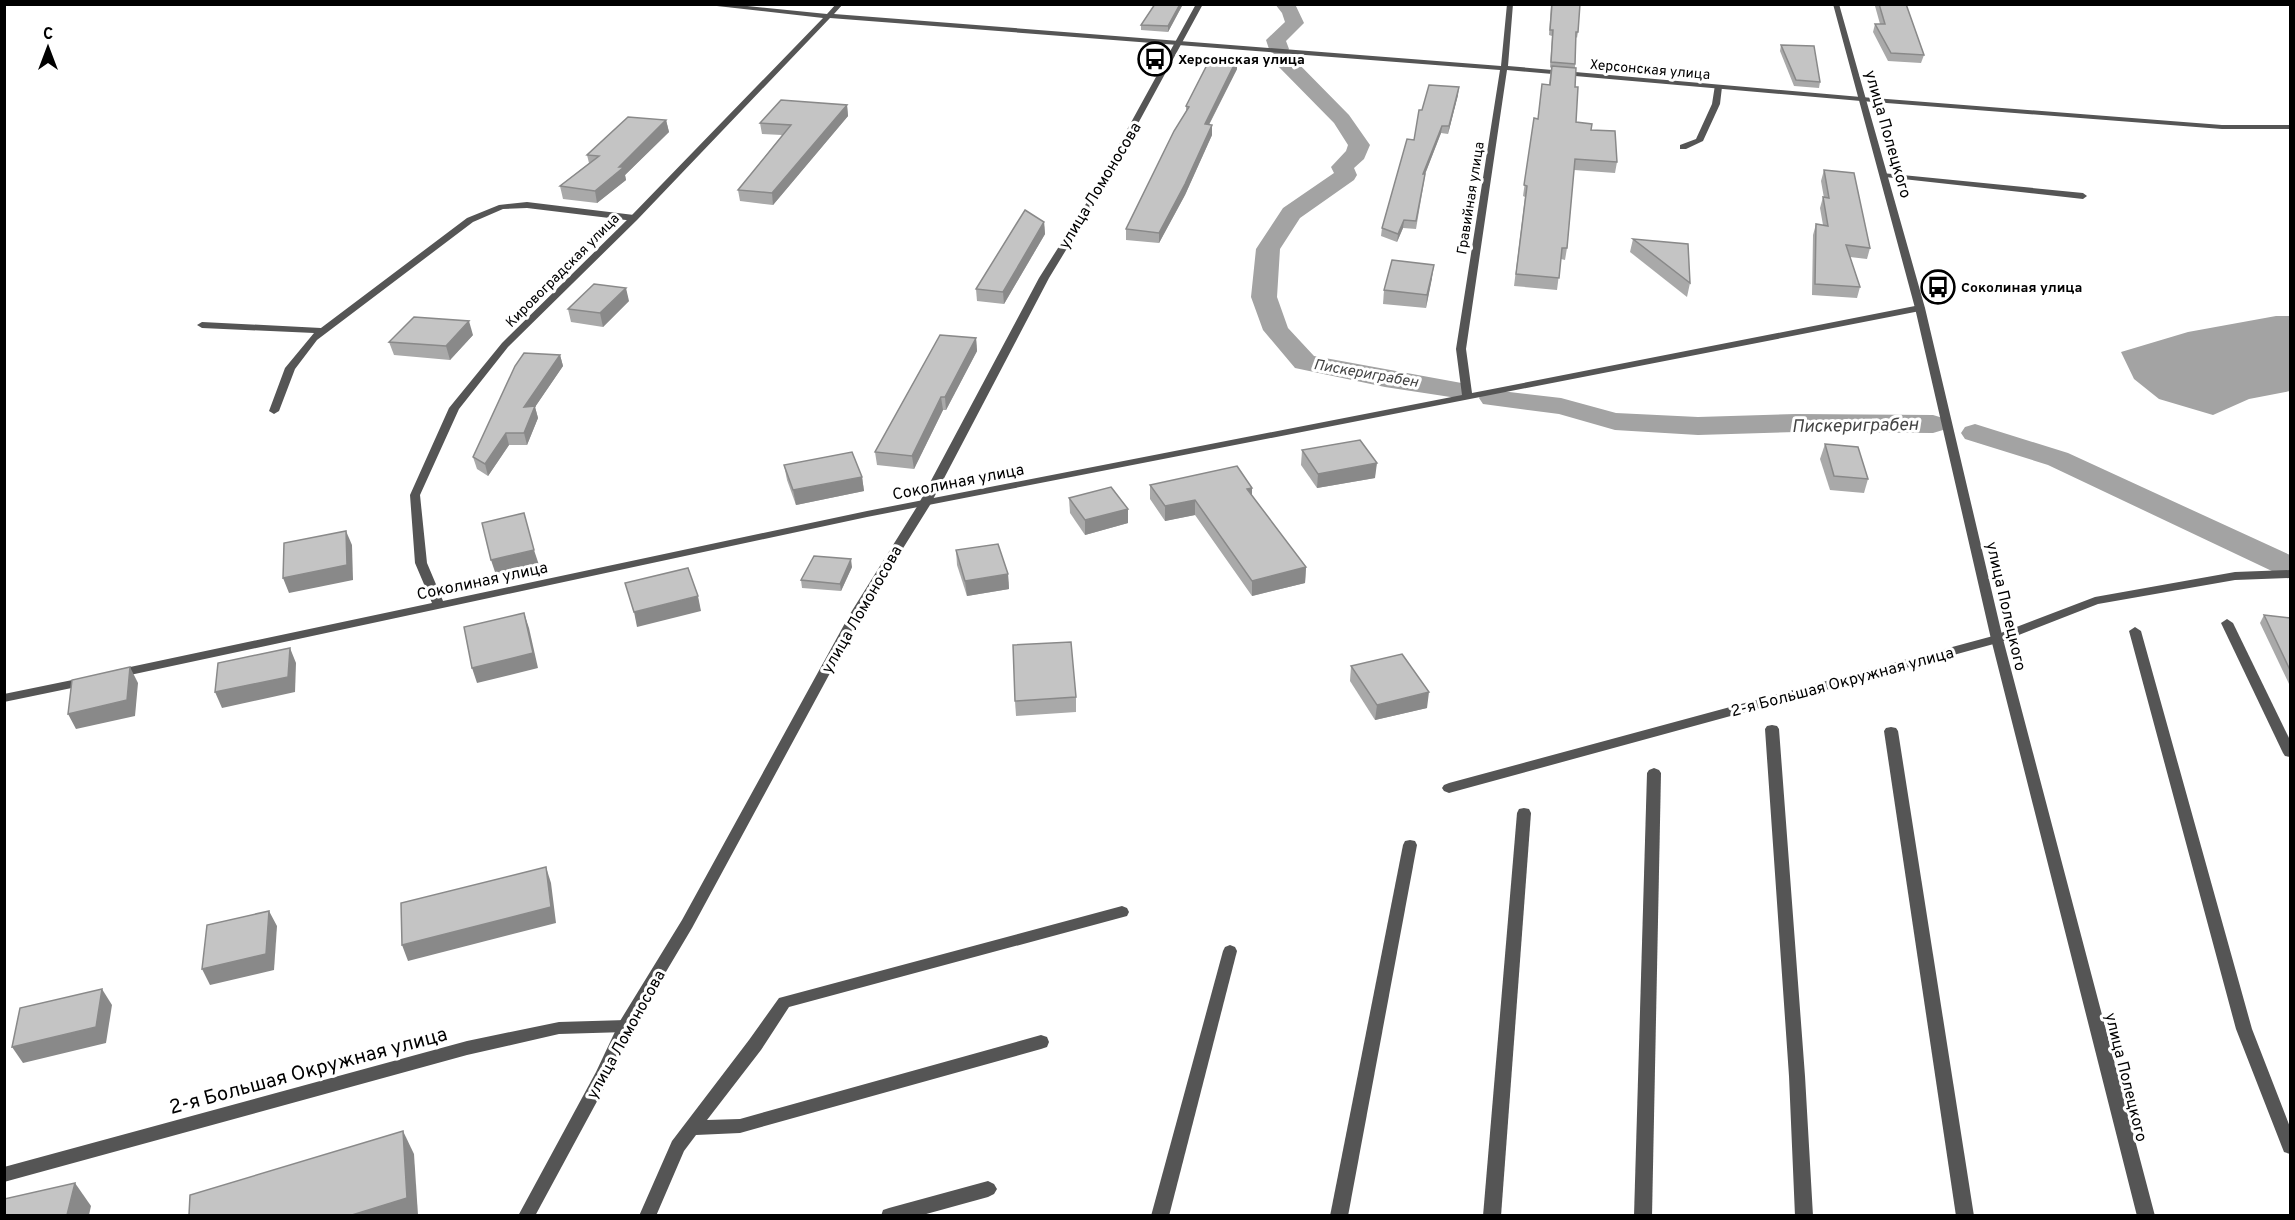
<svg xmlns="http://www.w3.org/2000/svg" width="2295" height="1220" font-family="Overpass,sans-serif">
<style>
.water{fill:#a3a3a3}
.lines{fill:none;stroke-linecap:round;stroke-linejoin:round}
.canal{fill:#a3a3a3;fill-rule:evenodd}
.service{fill:#555;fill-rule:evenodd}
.minor{fill:#555;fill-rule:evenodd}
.tertiary{fill:#555;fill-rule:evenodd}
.wall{fill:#a9a9a9}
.shaded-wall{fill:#898989}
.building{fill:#c4c4c4;stroke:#898989;stroke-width:1.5}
.labels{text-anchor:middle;stroke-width:6;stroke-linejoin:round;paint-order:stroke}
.far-poi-label{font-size:14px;font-weight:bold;fill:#000;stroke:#fff;text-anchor:start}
.far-street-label{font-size:14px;fill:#000;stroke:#fff}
.far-water-label{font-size:15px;font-style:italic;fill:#444;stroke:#fff}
.street-label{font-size:16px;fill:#000;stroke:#fff}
.water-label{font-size:18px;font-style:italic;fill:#444;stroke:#fff}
.near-street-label{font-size:20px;fill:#000;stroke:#fff}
</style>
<rect width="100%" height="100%" fill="#fff"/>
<polygon class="water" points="2276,316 2290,316 2290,391 2249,399 2213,415 2159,399 2134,379 2121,352 2188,332"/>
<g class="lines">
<g class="canal">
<polygon points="1275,4 1295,4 1304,23 1286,41 1289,49 1287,52 1349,115 1370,145 1364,159 1354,168 1357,175 1354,180 1300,218 1280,249 1277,297 1288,328 1314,356 1467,384 1471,390 1467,396 1457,398 1385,387 1295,368 1263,330 1251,297 1256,249 1283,208 1334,173 1331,167 1346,151 1348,145 1334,123 1274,62 1272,57 1274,54 1269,49 1266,40 1285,22 1282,13"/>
<polygon points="1493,390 1561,398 1616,413 1698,417 1796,414 1933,415 1943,418 1947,424 1943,430 1933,433 1796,432 1698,435 1615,430 1559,414 1483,404 1479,398 1483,392"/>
<polygon points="1975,424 2068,453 2290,555 2290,573 2285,575 2274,572 2048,465 1965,439 1961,433 1965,427"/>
</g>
<g class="service">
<polygon points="1715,85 1722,87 1720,104 1703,141 1686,149 1680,149 1680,145 1696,139 1712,104"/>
<polygon points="1882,173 2083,193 2087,196 2083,199 1885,177 1881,175"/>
<polygon points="527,202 634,215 638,218 634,221 527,208 503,209 473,222 317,340 295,369 279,411 274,414 269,411 285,368 314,333 202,328 197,325 202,322 321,328 467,218 499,205"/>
<polygon points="2290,570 2290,578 2235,580 2098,604 2001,642 1449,793 1444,791 1442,788 1444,785 1449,783 1993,636 2095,597 2235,572"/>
<polygon points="2227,619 2233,623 2290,740 2290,757 2285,756 2283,753 2221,623"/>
<polygon points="2135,627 2141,631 2252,1029 2290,1127 2290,1154 2284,1152 2282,1147 2236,1029 2129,631"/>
<polygon points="1772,725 1777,726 1779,729 1805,1076 1813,1216 1795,1216 1789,1076 1765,729 1767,726"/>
<polygon points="1891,727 1896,728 1898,731 1974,1216 1956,1216 1884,731 1886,728"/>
<polygon points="1654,768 1659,770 1661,773 1652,1216 1634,1216 1647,773 1649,770"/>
<polygon points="1524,808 1529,809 1531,813 1501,1216 1483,1216 1517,813 1519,809"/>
<polygon points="1410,840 1415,841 1417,845 1348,1216 1330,1216 1403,845 1405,841"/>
<polygon points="1122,906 1127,908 1129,912 1127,916 789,1007 761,1050 707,1120 740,1119 1041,1035 1047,1037 1049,1042 1047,1047 1041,1049 740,1133 696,1135 684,1151 656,1216 639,1216 672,1141 749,1040 779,998"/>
<polygon points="1230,945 1235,947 1237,951 1169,1216 1151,1216 1223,951 1225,947"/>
<polygon points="988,1181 994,1184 997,1189 994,1194 988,1197 919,1216 881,1216 883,1210 889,1208"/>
</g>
<g class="minor">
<path d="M699,4H728L827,14L836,4H843L834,14L1501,66L1507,4H1513L1508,66L1861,97L2222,125H2290V129H2222L1861,101L1507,70L1466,349L1472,393L1920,305L1925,308L1920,311L867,517L116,678L112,677L110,674L116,670L432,603L415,563L410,495L449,408L502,343L631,216L823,18ZM830,18L1500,70L1456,349L1462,395L867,511L443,601L427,563L420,495L459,409L508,347L637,220Z"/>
<polygon points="87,677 93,681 91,684 4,702 4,694"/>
<polygon points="626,1020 632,1021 634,1026 632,1031 626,1032 559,1034 467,1055 4,1182 4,1167 467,1041 559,1022"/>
</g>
<g class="tertiary">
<polygon points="1196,4 1203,4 1097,199 1049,278 930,505 862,614 692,928 632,1029 608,1081 535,1216 518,1216 596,1072 620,1021 682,920 850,614 918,505 1039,278 1089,199"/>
<polygon points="1833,4 1839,4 1925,308 2003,639 2155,1216 2137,1216 1991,639 1915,308"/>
</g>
</g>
<g class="wall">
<polygon points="1155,4 1183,4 1168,32 1141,30 1141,25"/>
<polygon points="1551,4 1578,32 1577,38 1576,37 1575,68 1576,122 1591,130 1617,162 1615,173 1574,170 1567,248 1565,260 1561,259 1557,290 1514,286 1525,197 1523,196 1534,118 1538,119 1549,84 1551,68 1550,67 1552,36 1549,35"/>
<polygon points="1875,4 1906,4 1924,55 1921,63 1888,61 1873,32 1875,24 1880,24 1875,6"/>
<polygon points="1781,45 1820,82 1819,88 1794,86 1780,51"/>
<polygon points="1237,59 1237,69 1209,125 1212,135 1185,195 1159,243 1126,240 1126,229 1186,112 1186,106"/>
<polygon points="1458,95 1448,134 1441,133 1425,174 1424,182 1416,229 1403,228 1397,242 1381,236 1382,228 1414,140 1422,110"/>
<polygon points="847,105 848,116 773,205 740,201 738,190 782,135 762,134 760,123"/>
<polygon points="666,120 669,132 625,175 626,180 597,203 563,199 560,186 589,163 587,155"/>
<polygon points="1824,170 1870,248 1867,259 1850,257 1860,287 1857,298 1812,295 1813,235 1816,224 1823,225 1820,208 1823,197 1824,198 1821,181"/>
<polygon points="1044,222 1045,234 1004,304 977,301 976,289"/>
<polygon points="1633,239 1690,283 1687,297 1630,252"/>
<polygon points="1432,278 1426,308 1383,304 1384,290"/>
<polygon points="629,301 603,327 571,322 568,309"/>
<polygon points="473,335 450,360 394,355 389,342"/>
<polygon points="976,338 977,351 946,410 943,410 914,469 877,465 875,452"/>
<polygon points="560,355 563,366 535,407 538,418 527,445 509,445 488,476 477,469 473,457"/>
<polygon points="1825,444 1868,479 1864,493 1830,490 1820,459"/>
<polygon points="1302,450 1375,478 1317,488 1301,465"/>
<polygon points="784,465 862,477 864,491 796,505 787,480"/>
<polygon points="1150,485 1252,488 1252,496 1306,567 1305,583 1252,596 1195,515 1165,521 1150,499"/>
<polygon points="1069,498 1128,509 1128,523 1085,535 1070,513"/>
<polygon points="956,550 1008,574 1009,589 967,596 957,565"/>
<polygon points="852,567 841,591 802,588 801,580"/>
<polygon points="2264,615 2290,618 2290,686 2260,623"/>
<polygon points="1351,666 1427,708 1375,720 1350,681"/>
<polygon points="1076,697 1076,712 1016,716 1015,701"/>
</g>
<g class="shaded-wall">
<polygon points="1180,4 1183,4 1168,32 1168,26"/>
<polygon points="1237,59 1237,69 1204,134 1205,124"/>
<polygon points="1459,87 1458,95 1448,134 1449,126"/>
<polygon points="847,105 848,116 773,205 772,193"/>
<polygon points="666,120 669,132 625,175 626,180 597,203 595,191"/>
<polygon points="1212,125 1212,135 1185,195 1159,243 1159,233"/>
<polygon points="1442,126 1441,133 1422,182 1423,174"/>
<polygon points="1404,220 1403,228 1397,242 1398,234"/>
<polygon points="1044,222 1045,234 1004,304 1003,292"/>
<polygon points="1434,265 1432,278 1426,308 1427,295"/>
<polygon points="626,288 629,301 603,327 600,313"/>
<polygon points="469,321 473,335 450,360 446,346"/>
<polygon points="976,338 977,351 946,410 945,397"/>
<polygon points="560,355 563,366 535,407 538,418 527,445 524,433 524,407"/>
<polygon points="941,397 943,410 914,469 912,456"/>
<polygon points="506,433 509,445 488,476 485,464"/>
<polygon points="1377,463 1375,478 1317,488 1318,474"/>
<polygon points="862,477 864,491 796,505 793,490"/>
<polygon points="1252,488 1252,502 1247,489"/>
<polygon points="1195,500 1195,515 1165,521 1165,506"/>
<polygon points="1128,509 1128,523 1085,535 1085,520"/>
<polygon points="346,531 352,545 353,580 289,593 283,578"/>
<polygon points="534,550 539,565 496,575 491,560"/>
<polygon points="851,559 852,567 841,591 840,584"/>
<polygon points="1306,567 1305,583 1252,596 1252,581"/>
<polygon points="1008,574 1009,589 967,596 965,581"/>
<polygon points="698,596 701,611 637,627 634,612"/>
<polygon points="524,613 529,628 538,668 477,683 472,668"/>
<polygon points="290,648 296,663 295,692 222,708 215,692"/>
<polygon points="130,667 138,683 135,716 76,729 68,714"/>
<polygon points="1429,692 1427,708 1375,720 1377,705"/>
<polygon points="546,867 551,883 556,923 408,961 402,945"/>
<polygon points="269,911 277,926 274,970 210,985 202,969"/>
<polygon points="102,989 112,1005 106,1043 23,1063 12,1047"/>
<polygon points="403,1131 414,1154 418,1215 352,1215"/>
<polygon points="75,1183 91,1206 89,1215 67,1215"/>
</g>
<g class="building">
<polygon points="1155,4 1180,4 1168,26 1141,25"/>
<polygon points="1552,4 1580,4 1578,32 1576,32 1575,64 1551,62 1553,30 1550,30"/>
<polygon points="1879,4 1906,4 1924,55 1891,53 1875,24 1885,24"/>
<polygon points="1781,45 1814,46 1820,82 1796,80"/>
<polygon points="1211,57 1237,59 1205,124 1212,125 1185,184 1159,233 1126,229 1174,131 1189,107 1186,106"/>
<polygon points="1552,66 1576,68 1575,87 1578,87 1576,122 1592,124 1591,130 1615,131 1617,162 1575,159 1567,248 1562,248 1559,278 1516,274 1527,186 1524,185 1534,118 1538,119 1542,84 1550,85"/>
<polygon points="1429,85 1459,87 1449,126 1442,126 1423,174 1425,174 1416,221 1404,220 1398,234 1382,228 1407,139 1414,140 1419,110 1422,110"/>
<polygon points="781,100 847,105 772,193 738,190 791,125 760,123"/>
<polygon points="628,117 666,120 619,167 624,167 595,191 560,186 599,156 587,155"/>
<polygon points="1824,170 1854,173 1870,248 1846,245 1860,287 1815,284 1816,224 1828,226 1823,197 1829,198"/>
<polygon points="1025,210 1044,222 1003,292 976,289"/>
<polygon points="1633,239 1688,244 1690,283"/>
<polygon points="1392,260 1434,265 1427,295 1384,290"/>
<polygon points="594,284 626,288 600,313 568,309"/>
<polygon points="414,317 469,321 446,346 389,342"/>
<polygon points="940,335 976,338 945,397 941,397 912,456 875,452"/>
<polygon points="524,353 560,355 524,407 535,406 524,433 506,433 485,464 473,457 515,366"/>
<polygon points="1360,440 1377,463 1318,474 1302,450"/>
<polygon points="1825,444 1858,447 1868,479 1834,476"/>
<polygon points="852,452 862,477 793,490 784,465"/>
<polygon points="1237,466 1252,488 1247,489 1306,567 1252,581 1195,500 1165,506 1150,485"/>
<polygon points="1111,487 1128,509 1085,520 1069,498"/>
<polygon points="524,513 534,550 491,560 482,523"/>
<polygon points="346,531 347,565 283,578 284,543"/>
<polygon points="998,544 1008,574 965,581 956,550"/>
<polygon points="814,556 851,559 840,584 801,580"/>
<polygon points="688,568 698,596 634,612 625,583"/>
<polygon points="524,613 533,653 472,668 464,627"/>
<polygon points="2264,615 2290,618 2290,670"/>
<polygon points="1071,642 1076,697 1015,701 1013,645"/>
<polygon points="290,648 288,677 215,692 218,663"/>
<polygon points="1402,654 1429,692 1377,705 1351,666"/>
<polygon points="130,667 127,700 68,714 72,680"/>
<polygon points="546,867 551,907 402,945 401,903"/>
<polygon points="269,911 266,954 202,969 207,925"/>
<polygon points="102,989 96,1027 12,1047 20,1008"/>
<polygon points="403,1131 407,1198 352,1215 189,1215 190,1195"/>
<polygon points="75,1183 67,1215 4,1215 4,1199"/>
</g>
<defs>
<symbol id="bus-ring" viewBox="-11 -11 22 22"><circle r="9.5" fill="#fff" stroke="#000" stroke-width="1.5"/><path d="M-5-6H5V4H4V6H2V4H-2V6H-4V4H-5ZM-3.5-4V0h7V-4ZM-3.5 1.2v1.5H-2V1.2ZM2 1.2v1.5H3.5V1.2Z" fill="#000"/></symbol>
</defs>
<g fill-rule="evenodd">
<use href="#bus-ring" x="1136" y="40" width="38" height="38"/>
<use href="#bus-ring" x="1919" y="268" width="38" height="38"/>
</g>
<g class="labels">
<g class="far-poi-label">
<text x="1178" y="64">Херсонская улица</text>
<text x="1961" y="292">Соколиная улица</text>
</g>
<g class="far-street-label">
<text transform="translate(1650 69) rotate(5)" y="5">Херсонская улица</text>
<text transform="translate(1470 198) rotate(-81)" y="5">Гравийная улица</text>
<text transform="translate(562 270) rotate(-45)" y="5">Кировоградская улица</text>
</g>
<g class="far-water-label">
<text transform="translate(1366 373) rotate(10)" y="5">Пискериграбен</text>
</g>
<g class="street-label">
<text transform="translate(1889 134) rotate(74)" y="6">улица Полецкого</text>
<text transform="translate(1099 185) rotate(-59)" y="6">улица Ломоносова</text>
<text transform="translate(958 481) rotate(-11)" y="6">Соколиная улица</text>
<text transform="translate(482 580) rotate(-12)" y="6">Соколиная улица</text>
<text transform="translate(2007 606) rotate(77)" y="6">улица Полецкого</text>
<text transform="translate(861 609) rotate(-60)" y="6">улица Ломоносова</text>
<text transform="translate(1842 681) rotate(-15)" y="6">2-я Большая Окружная улица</text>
<text transform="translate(625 1034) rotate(-61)" y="6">улица Ломоносова</text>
<text transform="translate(2127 1077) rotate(76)" y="6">улица Полецкого</text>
</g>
<g class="water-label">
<text transform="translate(1855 425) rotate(-1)" y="6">Пискериграбен</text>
</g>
<g class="near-street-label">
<text transform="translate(308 1070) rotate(-15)" y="7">2-я Большая Окружная улица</text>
</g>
</g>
<rect width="2295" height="1220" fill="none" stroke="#000000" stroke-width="12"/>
<g transform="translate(48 48)" stroke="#ffffff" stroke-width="4.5" paint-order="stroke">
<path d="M0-4.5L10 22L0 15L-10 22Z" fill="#000000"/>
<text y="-9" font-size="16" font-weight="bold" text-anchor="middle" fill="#000000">С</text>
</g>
</svg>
